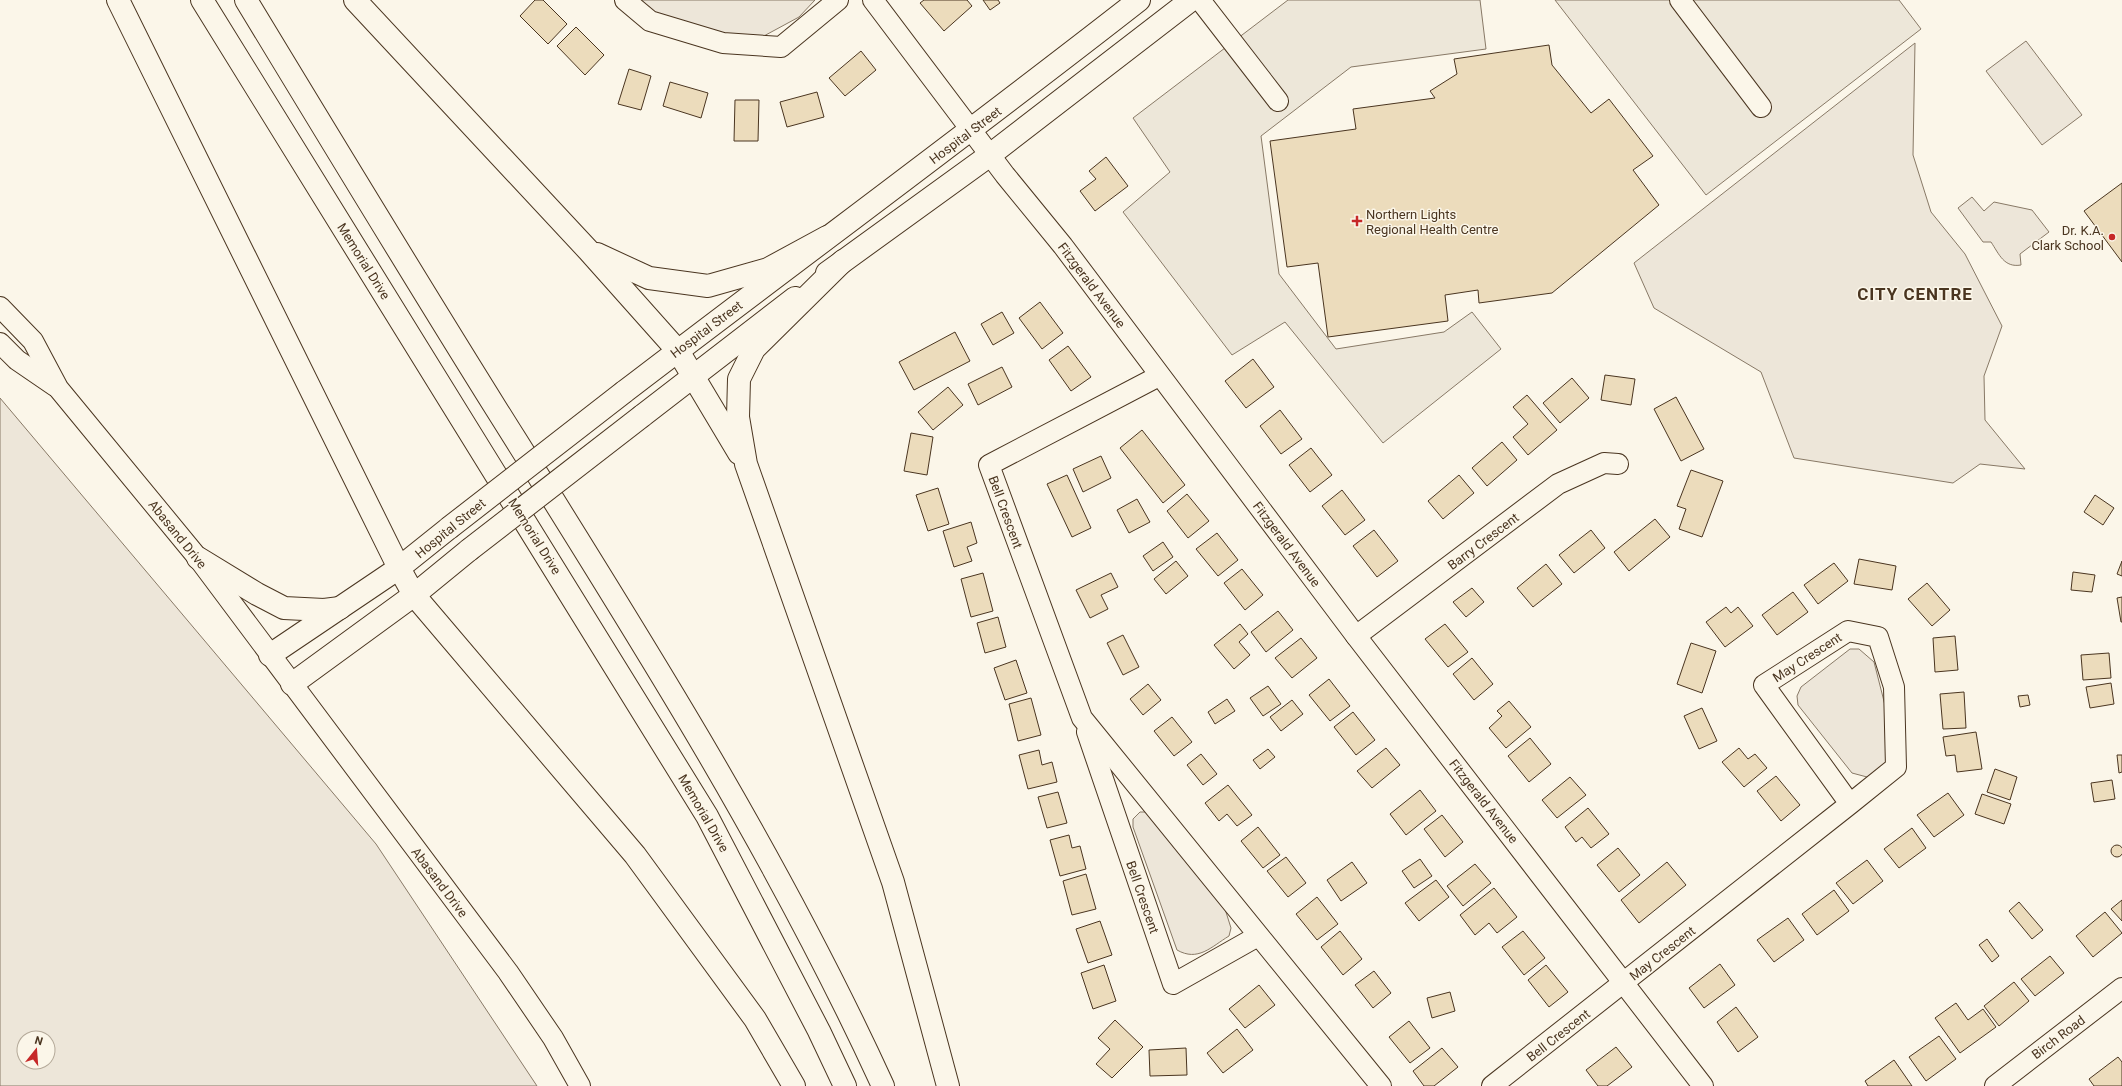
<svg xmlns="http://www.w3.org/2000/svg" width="2122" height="1086" font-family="Roboto,sans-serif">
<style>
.green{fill:#ede6d9;stroke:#887966;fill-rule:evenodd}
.parking{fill:#ede7d9;stroke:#887966}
.building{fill:#ecdcbc;stroke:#4a3520}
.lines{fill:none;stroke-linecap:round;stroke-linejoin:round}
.minor-casing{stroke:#4a3520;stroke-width:22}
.major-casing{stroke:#4a3520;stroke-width:24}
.highway-casing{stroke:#4a3520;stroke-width:24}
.minor{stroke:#fbf6e9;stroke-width:20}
.major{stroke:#fbf6e9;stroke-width:22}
.highway{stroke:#fbf6e9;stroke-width:22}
.major-bridge-casing{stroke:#4a3520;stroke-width:24;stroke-linecap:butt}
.major-bridge{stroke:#fbf6e9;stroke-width:22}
.poi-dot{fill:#c62828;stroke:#fbf6e9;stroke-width:1.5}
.labels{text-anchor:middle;stroke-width:3;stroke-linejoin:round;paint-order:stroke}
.street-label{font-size:13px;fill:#4a3520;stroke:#fbf6e9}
.poi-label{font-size:13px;fill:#4a3520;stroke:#fbf6e9;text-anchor:start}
.district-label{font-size:17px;font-weight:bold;letter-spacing:1px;fill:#4a3520;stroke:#fbf6e9}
</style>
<rect width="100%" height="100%" fill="#fbf6e9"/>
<g class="green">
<polygon points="638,0 815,0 799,17 762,37 733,36 657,16"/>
<polygon points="2026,41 2082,115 2042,145 1986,71"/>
<polygon points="1915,43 1913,155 1931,212 1965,254 2002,326 1984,376 1985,420 2025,469 1980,464 1953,483 1794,458 1761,372 1654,308 1634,263"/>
<path d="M1972,197L1984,211L1994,202L2032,210L2049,232L2020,254L2021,265C2004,268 1999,254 1991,242H1983L1958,208Z"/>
<path d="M0,398L376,844L537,1086H0ZM24,1038H48V1062H24Z"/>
<polygon points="1850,649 1859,649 1874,662 1887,713 1888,757 1883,767 1867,777 1852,773 1798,705 1797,696 1801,687"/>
<path d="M1140,812H1147L1225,909L1231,928L1229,936C1211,947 1198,962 1177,950L1133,827V819Z"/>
</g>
<g class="parking">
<polygon points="1288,0 1480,0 1486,49 1351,67 1261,136 1279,274 1336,349 1444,332 1472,312 1501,349 1383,443 1285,322 1232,355 1123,212 1170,172 1133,118"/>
<polygon points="1555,0 1899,0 1921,29 1706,195"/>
</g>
<g class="building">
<polygon points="535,0 543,0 567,24 548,44 520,16"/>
<polygon points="924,0 967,0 972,6 944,31 920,3"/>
<polygon points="983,0 998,0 1000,3 990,10"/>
<polygon points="576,27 604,55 585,75 557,46"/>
<polygon points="1549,45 1552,65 1591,113 1609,99 1653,156 1633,170 1659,205 1552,293 1479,303 1478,290 1445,295 1448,321 1328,337 1318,263 1287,267 1270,141 1356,129 1353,109 1435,98 1430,91 1457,74 1454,59"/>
<polygon points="861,51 876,70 845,96 829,78"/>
<polygon points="629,69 651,76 641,110 618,104"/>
<polygon points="670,82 708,93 701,118 663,106"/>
<polygon points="817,92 824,117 787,127 780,102"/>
<polygon points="735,100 759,100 758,141 734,141"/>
<polygon points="1106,157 1128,186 1095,211 1080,191 1096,179 1089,171"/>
<polygon points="2122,183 2122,262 2084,211"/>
<polygon points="1040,302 1063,333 1042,349 1019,318"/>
<polygon points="1002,312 1014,333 993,345 981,324"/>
<polygon points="955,332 970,361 914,390 899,362"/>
<polygon points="1068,346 1091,377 1071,391 1049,360"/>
<polygon points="1253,359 1274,387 1246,408 1225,381"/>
<polygon points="1002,367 1012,387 978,405 968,384"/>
<polygon points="1605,375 1635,379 1631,405 1601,400"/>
<polygon points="1572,378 1589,398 1560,423 1543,403"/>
<polygon points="948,387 963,405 933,430 918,412"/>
<polygon points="1527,395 1557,430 1528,455 1513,437 1528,424 1513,407"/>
<polygon points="1676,397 1704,449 1681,461 1654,409"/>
<polygon points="1280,410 1302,439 1281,454 1260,426"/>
<polygon points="1142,430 1185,485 1163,503 1120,448"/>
<polygon points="911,433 933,437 927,475 904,471"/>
<polygon points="1502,442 1517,460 1487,486 1472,468"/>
<polygon points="1311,448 1332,475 1310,492 1289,465"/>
<polygon points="1101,456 1111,478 1083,492 1073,469"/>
<polygon points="1691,470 1723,481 1702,537 1679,529 1686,509 1677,506"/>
<polygon points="1067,475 1091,528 1072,537 1047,484"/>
<polygon points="1459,475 1474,493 1443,519 1428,501"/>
<polygon points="938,488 949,524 928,531 916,495"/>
<polygon points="1342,490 1365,520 1345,535 1322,506"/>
<polygon points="1187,494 1209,521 1188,538 1167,511"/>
<polygon points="2095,495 2114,508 2103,525 2084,512"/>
<polygon points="1137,499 1150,522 1129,533 1117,510"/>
<polygon points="1655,519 1670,537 1629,571 1614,552"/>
<polygon points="971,522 977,543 967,547 972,561 954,567 943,531"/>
<polygon points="1374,530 1398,561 1377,577 1353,546"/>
<polygon points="1591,530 1605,548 1574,573 1559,555"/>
<polygon points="1217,533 1238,560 1218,576 1196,549"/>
<polygon points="1163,542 1173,557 1153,571 1143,556"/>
<polygon points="1859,559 1896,566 1892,590 1854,584"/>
<polygon points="1176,561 1188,576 1166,594 1154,579"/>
<polygon points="2122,561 2122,576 2117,574"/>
<polygon points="1834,563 1848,581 1818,604 1804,585"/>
<polygon points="1546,564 1562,584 1533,607 1517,588"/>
<polygon points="1242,569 1263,595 1245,610 1224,583"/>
<polygon points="2073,572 2095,575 2092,592 2071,590"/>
<polygon points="983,573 993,611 971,617 961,579"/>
<polygon points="1111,573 1118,587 1101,595 1108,609 1090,618 1076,590"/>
<polygon points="1927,583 1950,610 1932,626 1908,599"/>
<polygon points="1472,588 1484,602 1466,617 1453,602"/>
<polygon points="1793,592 1808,612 1777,635 1762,615"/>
<polygon points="2122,597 2122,622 2121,622 2117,598"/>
<polygon points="1726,607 1731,613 1738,607 1753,626 1725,647 1706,622"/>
<polygon points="1278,611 1293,630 1266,652 1251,632"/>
<polygon points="998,617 1006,647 985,653 977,623"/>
<polygon points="1240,624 1248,634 1239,642 1250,655 1234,669 1214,645"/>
<polygon points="1445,624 1468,652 1448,667 1425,639"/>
<polygon points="1123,635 1139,667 1123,675 1107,643"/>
<polygon points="1955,636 1958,670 1935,672 1933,638"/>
<polygon points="1301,638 1317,658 1292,678 1275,658"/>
<polygon points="1691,643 1716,651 1702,693 1677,684"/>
<polygon points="2109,653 2111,678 2083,680 2081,655"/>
<polygon points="1472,658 1493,684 1474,700 1453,674"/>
<polygon points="1016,660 1027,693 1005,700 994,668"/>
<polygon points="1329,679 1350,706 1330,721 1309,695"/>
<polygon points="2111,683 2114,704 2090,708 2086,687"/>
<polygon points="1148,684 1161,700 1143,715 1130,699"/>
<polygon points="1268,686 1281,704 1263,716 1250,698"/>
<polygon points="1964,692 1966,728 1943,729 1940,694"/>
<polygon points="2028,695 2030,705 2020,707 2018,696"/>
<polygon points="1031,698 1041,735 1018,741 1009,704"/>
<polygon points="1227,699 1235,711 1215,724 1208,712"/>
<polygon points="1292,700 1303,714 1281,731 1270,717"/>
<polygon points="1509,701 1531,727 1506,748 1489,728 1502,716 1497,711"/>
<polygon points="1702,708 1717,741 1699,749 1684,716"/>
<polygon points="1353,712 1375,740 1356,755 1334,727"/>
<polygon points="1172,717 1192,742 1174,756 1154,731"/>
<polygon points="1976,732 1982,769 1957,772 1955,755 1946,756 1943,737"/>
<polygon points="1530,738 1551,764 1529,782 1508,756"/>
<polygon points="1386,748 1400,765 1372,788 1357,771"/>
<polygon points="1739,748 1748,759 1755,754 1767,768 1744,787 1722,762"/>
<polygon points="1268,749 1275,757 1260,769 1253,760"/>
<polygon points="1039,750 1042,765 1052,762 1057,782 1028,789 1019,755"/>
<polygon points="1201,754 1217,774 1203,785 1187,765"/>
<polygon points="2117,755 2122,755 2122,772 2119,773"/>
<polygon points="1995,769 2017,777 2010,800 1987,792"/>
<polygon points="1776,776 1800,805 1781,821 1757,791"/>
<polygon points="1570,777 1586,795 1557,818 1542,800"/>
<polygon points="2112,780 2115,799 2094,802 2091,783"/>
<polygon points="1228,785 1252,815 1237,826 1227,814 1219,821 1205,803"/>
<polygon points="1420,790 1436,811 1406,835 1390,814"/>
<polygon points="1058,792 1067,823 1047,828 1038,797"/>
<polygon points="1948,793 1964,815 1934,837 1917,815"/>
<polygon points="1982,794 2011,804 2004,824 1975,814"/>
<polygon points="1588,808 1609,834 1591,848 1582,837 1576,842 1565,827"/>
<polygon points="1442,815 1463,842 1445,857 1424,829"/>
<polygon points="1258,827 1280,855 1263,868 1241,841"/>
<polygon points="1912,828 1926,848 1899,868 1884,849"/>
<polygon points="1069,835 1072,848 1080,846 1086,869 1060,876 1050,840"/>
<circle cx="2117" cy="851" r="6"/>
<polygon points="1618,848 1640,875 1619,892 1597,865"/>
<polygon points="1286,857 1306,883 1288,897 1267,871"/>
<polygon points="1420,859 1432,876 1414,888 1402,871"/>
<polygon points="1867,860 1883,881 1853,904 1836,883"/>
<polygon points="1352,862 1367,883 1341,901 1327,880"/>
<polygon points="1667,862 1686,885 1639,923 1621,900"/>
<polygon points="1475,864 1491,883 1463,906 1447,886"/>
<polygon points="1086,874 1096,909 1072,915 1063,881"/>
<polygon points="1436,880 1449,897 1419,921 1405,903"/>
<polygon points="1494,888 1517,917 1497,933 1489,923 1475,935 1460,915"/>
<polygon points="1834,890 1849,911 1817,935 1802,914"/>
<polygon points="1317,897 1338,924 1317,940 1296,914"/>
<polygon points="2122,900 2122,921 2111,909"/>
<polygon points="2019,902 2043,930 2032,939 2009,911"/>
<polygon points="2105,912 2122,933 2093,957 2076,936"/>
<polygon points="1788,918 1804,940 1774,962 1757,940"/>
<polygon points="1100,921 1112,955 1088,963 1076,929"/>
<polygon points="1340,931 1362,959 1343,975 1321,947"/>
<polygon points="1523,931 1545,958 1524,975 1502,947"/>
<polygon points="1987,939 1999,956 1992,962 1979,945"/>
<polygon points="2050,956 2064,973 2035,996 2021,979"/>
<polygon points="1720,964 1735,985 1704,1008 1689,988"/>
<polygon points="1104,965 1116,1001 1093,1009 1081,973"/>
<polygon points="1546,965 1568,992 1549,1007 1528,980"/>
<polygon points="1374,971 1391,993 1373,1008 1355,985"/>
<polygon points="2014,982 2029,1001 1999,1026 1984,1006"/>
<polygon points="1259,985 1275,1005 1245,1028 1229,1009"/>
<polygon points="1450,992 1455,1011 1432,1018 1427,998"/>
<polygon points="1956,1003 1968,1020 1983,1009 1996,1027 1960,1053 1935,1018"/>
<polygon points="1736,1007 1758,1037 1738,1052 1717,1022"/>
<polygon points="1115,1020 1143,1047 1112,1078 1096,1064 1110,1049 1098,1038"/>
<polygon points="1409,1021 1430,1048 1410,1063 1389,1037"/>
<polygon points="1237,1029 1253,1050 1223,1073 1207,1053"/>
<polygon points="1939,1036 1956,1059 1926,1081 1909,1057"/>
<polygon points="1616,1047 1632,1067 1607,1086 1598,1086 1586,1070"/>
<polygon points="1186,1048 1187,1075 1150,1076 1149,1050"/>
<polygon points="1442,1048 1458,1067 1434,1086 1424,1086 1413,1071"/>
<polygon points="2118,1057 2122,1062 2122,1086 2094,1086 2089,1079"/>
<polygon points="1894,1060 1912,1086 1868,1086 1865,1081"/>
</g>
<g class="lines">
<defs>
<g id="minor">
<polyline points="625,0 650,21 723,43 781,47 838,0"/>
<polyline points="873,0 1005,175 1063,246 1356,636 1703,1086"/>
<polyline points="1200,0 1278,101"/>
<polyline points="1680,0 1761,107"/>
<polyline points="0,307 33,341 58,388 198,558 508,972 553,1038 580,1086"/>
<polyline points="0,343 17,360 55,386"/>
<polyline points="1159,376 989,465 1082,718 1381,1086"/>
<polyline points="1356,636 1558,484 1604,463 1618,464"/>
<polyline points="1087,732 1173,984 1258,936"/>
<polyline points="1492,1086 1850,804 1896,767 1894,687 1878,637 1848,631 1764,685 1850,804"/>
<polyline points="1995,1086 2122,988"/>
</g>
<g id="major">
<polyline points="827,273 990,155 1191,0"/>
<path d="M624,392C795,261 969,133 1139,0"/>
<polyline points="642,416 795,298"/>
<polyline points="198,558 257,594 284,608 324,610 340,608"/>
<polyline points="270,655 399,568 449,528"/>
<polyline points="292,684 414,595 469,550"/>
</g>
<g id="highway">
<polyline points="118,0 399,568 414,595 635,855 755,1019 794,1086"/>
<polyline points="202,0 707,816 819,1031 845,1086"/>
<path d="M246,0C329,137 412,274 497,410C635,630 775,850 883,1086"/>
<polyline points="355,0 588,250 678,351 739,453"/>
<polyline points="597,254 649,278 708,286 768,269 827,237"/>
<polyline points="843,261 754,349 739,379 738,417 746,464 893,882 948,1086"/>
</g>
</defs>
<use href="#minor" class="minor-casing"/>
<use href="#major" class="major-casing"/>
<use href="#highway" class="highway-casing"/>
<use href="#minor" class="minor"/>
<use href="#major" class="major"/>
<use href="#highway" class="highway"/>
<defs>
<g id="major-bridge">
<polyline points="449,528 624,392"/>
<polyline points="469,550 642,416"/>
</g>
</defs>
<use href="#major-bridge" class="major-bridge-casing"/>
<use href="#major-bridge" class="major-bridge"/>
</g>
<g class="poi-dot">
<path d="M1355 215h4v4h4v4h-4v4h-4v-4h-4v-4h4z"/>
<circle cx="2112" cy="237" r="4"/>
</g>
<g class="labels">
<g class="street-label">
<text transform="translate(965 135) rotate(-37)" y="5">Hospital Street</text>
<text transform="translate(364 261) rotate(58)" y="5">Memorial Drive</text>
<text transform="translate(1092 285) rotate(53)" y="5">Fitzgerald Avenue</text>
<text transform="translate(706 329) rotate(-37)" y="5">Hospital Street</text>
<text transform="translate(1006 512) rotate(70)" y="5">Bell Crescent</text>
<text transform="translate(450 528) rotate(-39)" y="5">Hospital Street</text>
<text transform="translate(178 534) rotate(51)" y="5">Abasand Drive</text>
<text transform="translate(535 536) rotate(58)" y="5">Memorial Drive</text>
<text transform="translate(1483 541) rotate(-37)" y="5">Barry Crescent</text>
<text transform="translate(1287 544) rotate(53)" y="5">Fitzgerald Avenue</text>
<text transform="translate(1807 657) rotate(-33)" y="5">May Crescent</text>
<text transform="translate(1484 801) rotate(52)" y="5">Fitzgerald Avenue</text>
<text transform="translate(704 813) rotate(60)" y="5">Memorial Drive</text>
<text transform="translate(440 882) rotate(53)" y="5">Abasand Drive</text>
<text transform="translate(1143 897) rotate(71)" y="5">Bell Crescent</text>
<text transform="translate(1662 953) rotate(-38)" y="5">May Crescent</text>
<text transform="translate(1558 1035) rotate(-38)" y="5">Bell Crescent</text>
<text transform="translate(2058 1037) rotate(-37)" y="5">Birch Road</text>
</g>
<g class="poi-label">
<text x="1366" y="219">Northern Lights<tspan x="1366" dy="15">Regional Health Centre</tspan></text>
<text x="2104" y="235" text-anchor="end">Dr. K.A.<tspan x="2104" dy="15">Clark School</tspan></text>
</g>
<g class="district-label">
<text x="1915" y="300">CITY CENTRE</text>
</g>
</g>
<g transform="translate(36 1050) rotate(17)"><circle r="19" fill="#fbf6e9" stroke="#b4a999"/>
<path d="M0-3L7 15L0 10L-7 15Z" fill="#c62828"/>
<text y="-6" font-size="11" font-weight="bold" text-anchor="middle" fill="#4a3520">N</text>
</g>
</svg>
